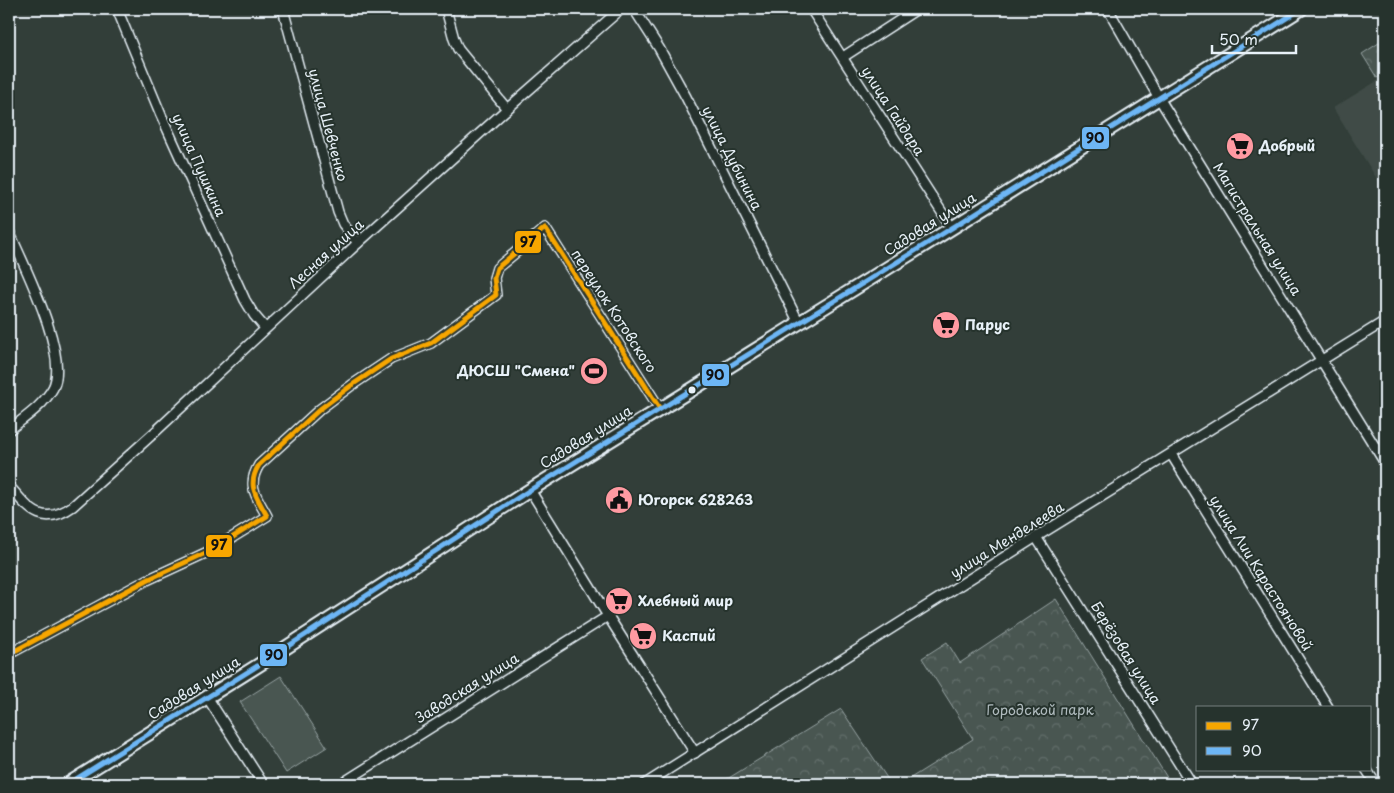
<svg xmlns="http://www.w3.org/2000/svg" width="1394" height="793" font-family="'Playpen Sans',sans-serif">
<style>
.built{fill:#3f4b46}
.green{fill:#495651;stroke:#98a4a4}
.park{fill:url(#park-crowns);stroke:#98a4a4}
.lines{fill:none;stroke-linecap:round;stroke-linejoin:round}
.street-casing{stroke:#e8f1f8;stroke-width:12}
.secondary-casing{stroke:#e8f1f8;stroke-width:16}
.street{stroke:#26332d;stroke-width:9}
.secondary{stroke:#26332d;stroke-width:12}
.bus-1-casing{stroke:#26332d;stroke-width:9}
.bus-2-casing{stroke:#26332d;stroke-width:9}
.bus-1{stroke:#f7a600;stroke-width:5}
.bus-2{stroke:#6db6f5;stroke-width:5}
.bus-dot{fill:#e8f1f8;stroke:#26332d;stroke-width:2}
.labels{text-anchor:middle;stroke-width:4;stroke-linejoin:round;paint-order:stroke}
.street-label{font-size:14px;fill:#e8f1f8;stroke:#26332d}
.poi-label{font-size:14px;font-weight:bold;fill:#e8f1f8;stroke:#26332d;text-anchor:start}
.park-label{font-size:14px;fill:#b0bbbe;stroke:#26332d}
.line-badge{stroke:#26332d;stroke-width:2}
.pale-badge-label{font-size:14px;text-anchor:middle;font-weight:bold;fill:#111}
</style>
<defs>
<pattern id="park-crowns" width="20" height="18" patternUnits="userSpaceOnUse" patternTransform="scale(1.25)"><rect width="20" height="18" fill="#495651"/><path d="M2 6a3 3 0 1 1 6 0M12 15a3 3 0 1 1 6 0" fill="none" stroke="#636f6b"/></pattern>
</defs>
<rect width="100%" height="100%" fill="#323e39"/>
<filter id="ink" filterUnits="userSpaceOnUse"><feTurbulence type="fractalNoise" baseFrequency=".02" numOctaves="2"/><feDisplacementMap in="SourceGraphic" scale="10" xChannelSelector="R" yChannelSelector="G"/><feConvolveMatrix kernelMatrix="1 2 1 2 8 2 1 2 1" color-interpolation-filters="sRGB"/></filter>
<g filter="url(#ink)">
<polygon class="built" points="1385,76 1385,192 1333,108"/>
<polygon class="green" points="281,676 327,747 286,773 240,702"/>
<g class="park">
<polygon points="1385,39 1385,73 1377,78 1362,54"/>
<polygon points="1056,599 1171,784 901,784 973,739 922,658 947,642 960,663"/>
<polygon points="841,709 891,784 719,784"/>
</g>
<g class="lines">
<defs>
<g id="street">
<polyline points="117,9 161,115 245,300 254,315 265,328"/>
<polyline points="283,9 338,212 343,224 358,243"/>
<polyline points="446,9 454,39 458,49 507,109"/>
<polyline points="634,9 659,48 686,97 799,323"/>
<polyline points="811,9 952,228"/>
<polyline points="1108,9 1159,98 1385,463"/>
<polyline points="843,57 917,9"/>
<path d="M9,231C23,264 70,355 53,388C43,406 24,418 9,430"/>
<polyline points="1171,454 1328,707"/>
<path d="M9,486C29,509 42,528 73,506L155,432L358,243L507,109L621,9"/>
<polyline points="530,490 608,616 695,753"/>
<polyline points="1036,537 1192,784"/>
<path d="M9,654L147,580L212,550L267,516C257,497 246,486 259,465L320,409L352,385L391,359L431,343L496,295L494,278L497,268L545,228L660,409"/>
<polyline points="207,697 263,784"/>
<polyline points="1366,769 1376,784"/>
<polyline points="341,784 608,616"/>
<polyline points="645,784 1036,537 1385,321"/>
</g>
<polyline id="secondary" points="68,784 262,663 530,490 931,241 1301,9"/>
</defs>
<use href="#street" class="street-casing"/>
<use href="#secondary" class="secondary-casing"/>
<use href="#street" class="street"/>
<use href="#secondary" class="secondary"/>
<defs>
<path id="bus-1" d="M9,654L147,580L212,550L267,516C257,497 246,486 259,465L320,409L352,385L391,359L431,343L496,295L494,278L497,268L545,228L660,409"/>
<polyline id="bus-2" points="68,784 262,663 530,490 931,241 1301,9"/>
</defs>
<use href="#bus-1" class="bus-1-casing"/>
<use href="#bus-2" class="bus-2-casing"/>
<use href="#bus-1" class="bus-1"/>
<use href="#bus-2" class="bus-2"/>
</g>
</g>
<defs>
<symbol id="supermarket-disc" viewBox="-11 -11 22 22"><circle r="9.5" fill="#ff9aa2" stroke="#26332d"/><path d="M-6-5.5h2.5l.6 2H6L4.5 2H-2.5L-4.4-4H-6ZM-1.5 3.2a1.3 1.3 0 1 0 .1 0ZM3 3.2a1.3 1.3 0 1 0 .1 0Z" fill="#111"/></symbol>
<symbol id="stadium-disc" viewBox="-11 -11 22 22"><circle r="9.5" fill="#ff9aa2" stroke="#26332d"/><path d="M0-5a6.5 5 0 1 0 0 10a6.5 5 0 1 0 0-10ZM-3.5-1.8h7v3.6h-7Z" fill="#111"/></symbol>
<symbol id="civic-disc" viewBox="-11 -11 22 22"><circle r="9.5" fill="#ff9aa2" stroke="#26332d"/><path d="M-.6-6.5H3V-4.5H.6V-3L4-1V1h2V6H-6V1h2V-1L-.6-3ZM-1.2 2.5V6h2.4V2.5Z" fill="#111"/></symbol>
</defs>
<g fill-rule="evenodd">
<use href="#supermarket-disc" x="1224" y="130" width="32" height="32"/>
<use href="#supermarket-disc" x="930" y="309" width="32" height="32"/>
<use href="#stadium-disc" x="578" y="355" width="32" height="32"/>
<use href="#civic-disc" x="603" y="484" width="32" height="32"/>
<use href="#supermarket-disc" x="603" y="585" width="32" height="32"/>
<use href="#supermarket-disc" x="627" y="620" width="32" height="32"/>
</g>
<circle class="bus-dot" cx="692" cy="390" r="4.5"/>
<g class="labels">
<g class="street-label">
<text transform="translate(893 111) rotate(57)" y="5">улица Гайдара</text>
<text transform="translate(328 125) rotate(75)" y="5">улица Шевченко</text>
<text transform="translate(732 158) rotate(63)" y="5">улица Дубинина</text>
<text transform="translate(199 165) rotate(66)" y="5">улица Пушкина</text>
<text transform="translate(930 224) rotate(-32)" y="5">Садовая улица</text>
<text transform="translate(1257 229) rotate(58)" y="5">Магистральная улица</text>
<text transform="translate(326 254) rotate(-42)" y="5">Лесная улица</text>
<text transform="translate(614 311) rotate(57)" y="5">переулок Котовского</text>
<text transform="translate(586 437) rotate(-32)" y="5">Садовая улица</text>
<text transform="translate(1007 540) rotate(-32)" y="5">улица Менделеева</text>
<text transform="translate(1261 573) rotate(58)" y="5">улица Лии Карастояновой</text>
<text transform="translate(1126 653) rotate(58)" y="5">Берёзовая улица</text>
<text transform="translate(194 688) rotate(-32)" y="5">Садовая улица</text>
<text transform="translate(467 688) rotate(-32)" y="5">Заводская улица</text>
</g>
<g class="poi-label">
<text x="1259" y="151">Добрый</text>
<text x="965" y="330">Парус</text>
<text x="575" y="376" text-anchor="end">ДЮСШ "Смена"</text>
<text x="638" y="505">Югорск 628263</text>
<text x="638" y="606">Хлебный мир</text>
<text x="662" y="641">Каспий</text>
</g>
<g class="park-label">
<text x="1040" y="715">Городской парк</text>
</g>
</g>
<g class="line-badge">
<rect x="1081" y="126" width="29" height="24" rx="5" fill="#6db6f5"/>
<rect x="514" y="230" width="28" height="24" rx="5" fill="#f7a600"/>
<rect x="701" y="363" width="29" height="24" rx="5" fill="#6db6f5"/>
<rect x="205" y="534" width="28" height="24" rx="5" fill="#f7a600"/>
<rect x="259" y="643" width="29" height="24" rx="5" fill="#6db6f5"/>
</g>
<g class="pale-badge-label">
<text x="1095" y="143">90</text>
<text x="528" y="247">97</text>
<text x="715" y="380">90</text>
<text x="219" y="550">97</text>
<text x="274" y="660">90</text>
</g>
<rect width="1394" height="793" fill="none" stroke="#26332d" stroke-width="30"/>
<rect x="15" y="15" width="1364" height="763" fill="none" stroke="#e8f1f8" stroke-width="2" filter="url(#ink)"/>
<rect x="1196" y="706" width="175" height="65" fill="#26332d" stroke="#747f7e"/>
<rect x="1206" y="722" width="25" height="8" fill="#f7a600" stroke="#747f7e"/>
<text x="1242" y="730" font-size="15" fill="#e8f1f8">97</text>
<rect x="1206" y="747" width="25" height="8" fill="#6db6f5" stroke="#747f7e"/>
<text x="1242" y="756" font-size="15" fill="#e8f1f8">90</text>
<path d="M1212 45v8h84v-8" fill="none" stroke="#e8f1f8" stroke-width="2.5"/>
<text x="1219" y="45" font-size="15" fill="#e8f1f8" stroke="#26332d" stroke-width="4" paint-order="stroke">50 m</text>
</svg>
